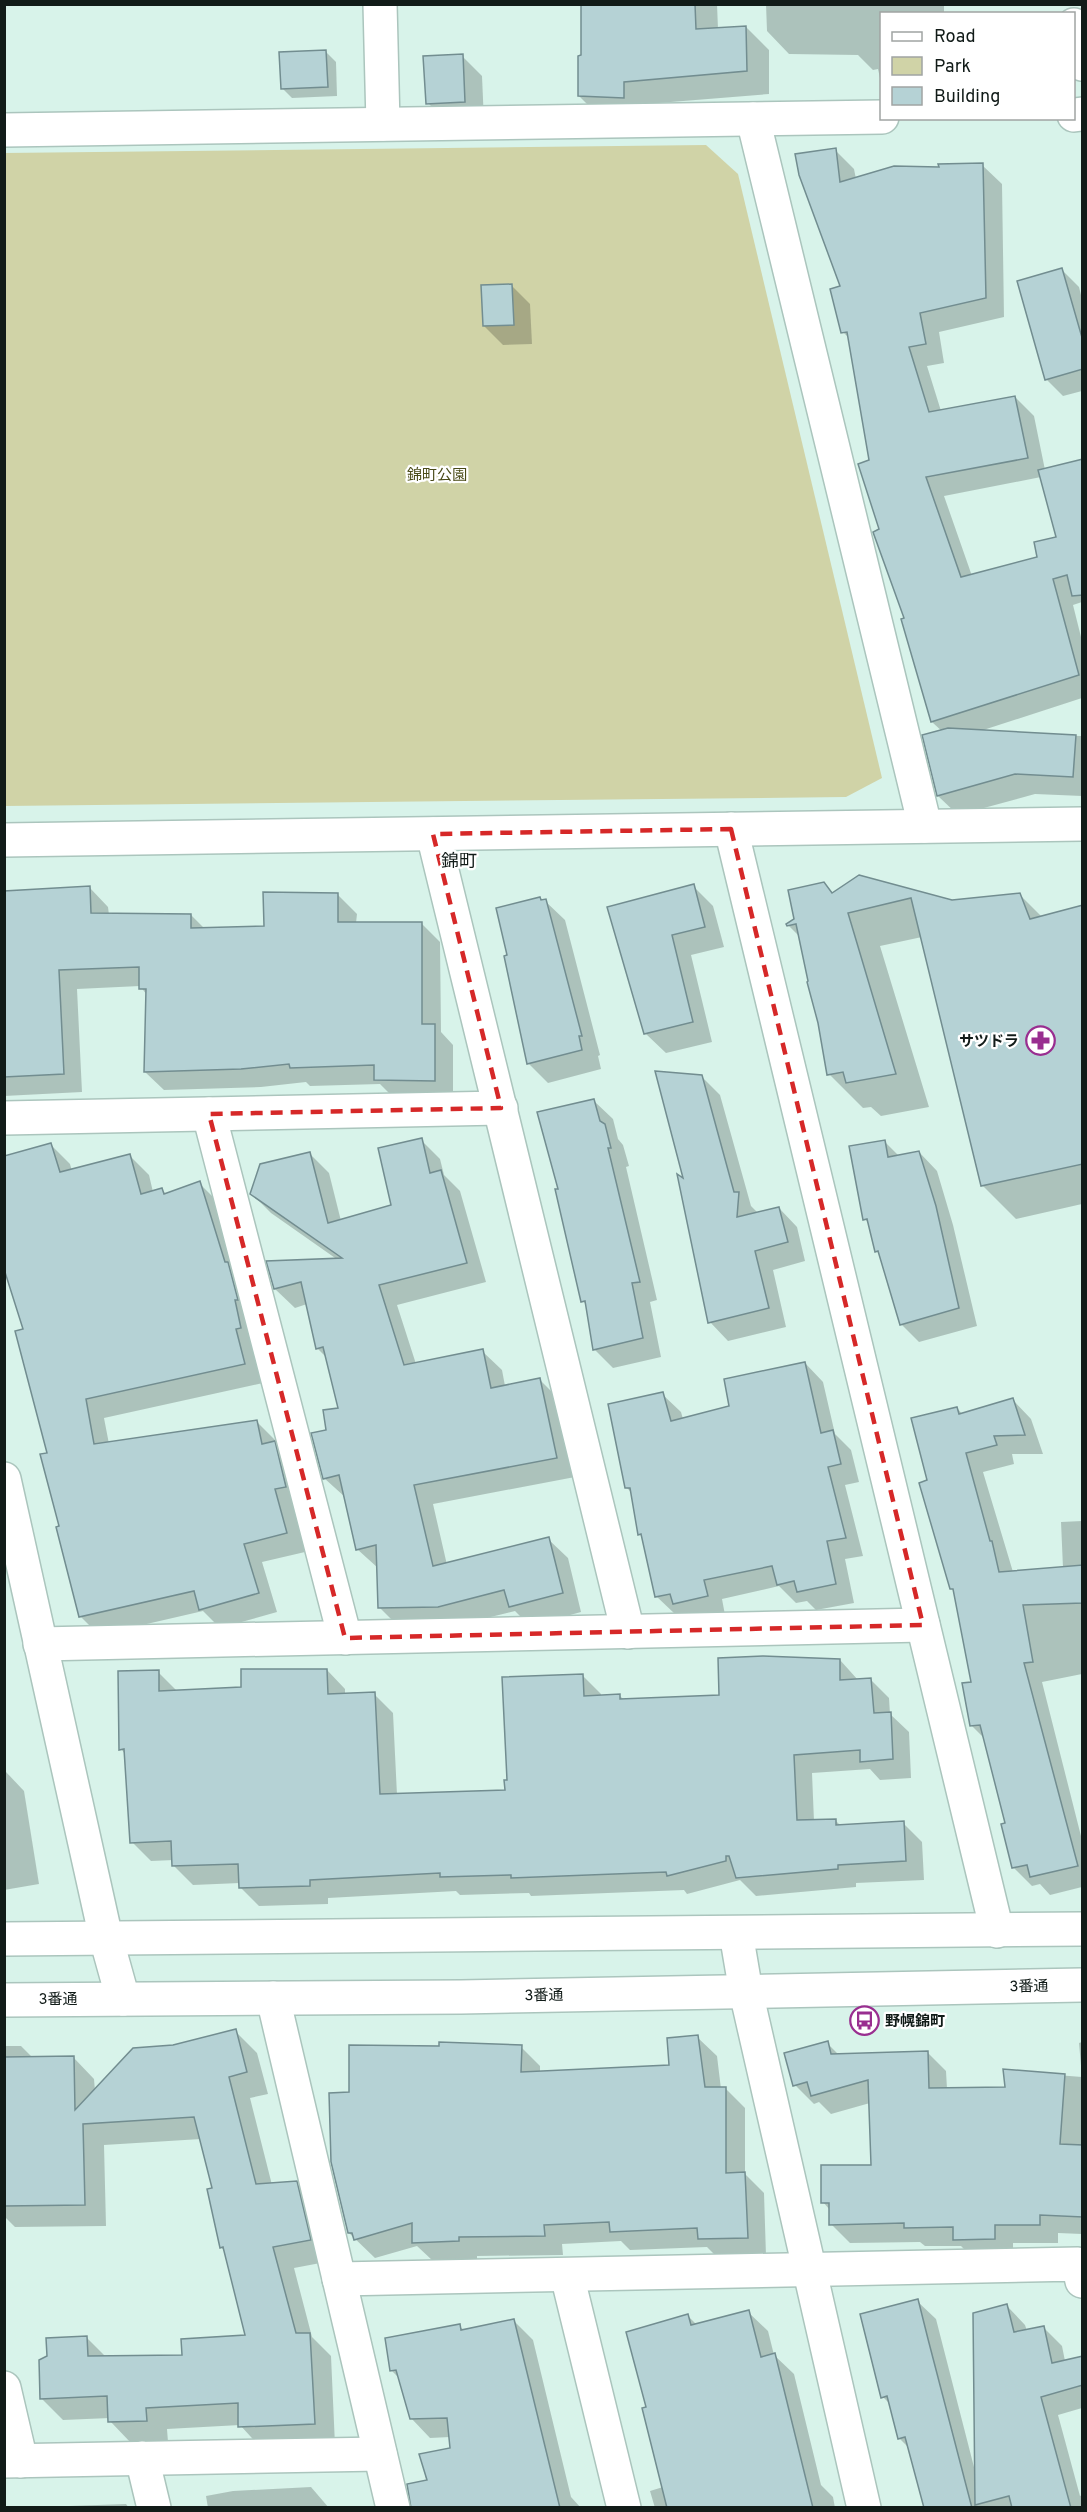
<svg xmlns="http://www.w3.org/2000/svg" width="1087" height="2512" font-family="Overpass,'Noto Sans JP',sans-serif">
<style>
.green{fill:#d0d3a7}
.shadow{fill:#0003;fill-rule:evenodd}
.building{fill:#b5d2d5;stroke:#728d90;stroke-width:1.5}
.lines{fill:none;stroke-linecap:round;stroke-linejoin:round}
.minor-casing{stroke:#abc5bd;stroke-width:36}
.minor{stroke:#fff;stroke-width:33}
.marked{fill:none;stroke:#d62828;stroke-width:4.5;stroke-dasharray:12 8;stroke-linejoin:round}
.labels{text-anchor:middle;stroke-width:4.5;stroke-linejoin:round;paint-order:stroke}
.park-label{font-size:15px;fill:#494a17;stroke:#fff}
.poi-label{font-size:15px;font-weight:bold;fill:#111b18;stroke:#fff;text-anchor:end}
.street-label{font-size:15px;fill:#111b18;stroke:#fff}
.quarter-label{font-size:18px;fill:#111b18;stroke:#fff}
</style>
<rect width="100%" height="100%" fill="#d8f3ea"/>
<polygon class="green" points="706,145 738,174 882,778 846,797 5,806 4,153"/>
<g class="shadow">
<polygon points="582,4 717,4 718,29 746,27 769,50 769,94 646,104 602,119 579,96 583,57"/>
<polygon points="766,4 944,4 944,14 882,14 882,87 878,69 873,70 858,55 789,54 767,31"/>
<polygon points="326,52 336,62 337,96 292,98 282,88"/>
<polygon points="462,56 482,76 484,122 448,123 428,103"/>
<path d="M835,150L854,169L856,179L982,165L1002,184L1004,317L939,332L944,363L927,366L941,411L1015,397L1034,416L1045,470L1082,461V602L1073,605L1082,641V698L971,734L1082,736V796L1035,794L958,815L938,796L924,734H945L932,722L880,530L850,339L843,332ZM1041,477L1058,538L1039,558L972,576L944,496Z"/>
<polygon points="1062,270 1079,287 1082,299 1082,391 1063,396 1046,379"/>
<polygon points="511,285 530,304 532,344 503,345 484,326"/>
<polygon points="859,877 952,901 1020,895 1042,917 1082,906 1082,1204 1016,1219 982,1185 922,937 880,946 929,1107 881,1116 871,1107 863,1108 829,1074 800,937 788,925 796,919 824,883 834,894"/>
<polygon points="693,886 713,906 724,947 691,955 712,1042 666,1053 646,1034 609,909"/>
<polygon points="90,888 108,907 109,915 191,915 205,929 266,928 338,895 357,914 356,923 421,923 440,942 441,1032 453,1045 453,1099 395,1099 380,1084 310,1086 306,1082 261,1087 164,1090 145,1072 147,995 140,986 77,989 82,1092 4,1096 4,892"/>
<polygon points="540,898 545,901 565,920 600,1055 598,1056 601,1069 548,1083 528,1063 509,956"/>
<polygon points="701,1076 720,1095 751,1206 758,1213 779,1208 797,1227 805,1261 773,1270 786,1327 728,1341 710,1322 685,1181"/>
<polygon points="594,1101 613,1119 618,1139 623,1145 629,1166 626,1167 657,1300 650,1302 661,1357 613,1368 595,1350 587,1306 583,1301 560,1190"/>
<polygon points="421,1140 440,1159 444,1175 460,1191 486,1282 397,1305 416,1364 482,1351 502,1370 505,1386 539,1379 559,1399 575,1477 433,1504 447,1565 548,1539 568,1558 581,1612 530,1626 515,1611 458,1625 399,1627 380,1608 378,1568 357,1549 345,1497 324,1478 328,1431 340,1409 327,1358 317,1348 307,1304 295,1308 275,1289 338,1260 271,1213 251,1193 309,1153 329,1173 341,1221 393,1206"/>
<polygon points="884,1141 899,1156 919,1152 937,1171 953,1225 977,1326 919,1342 901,1324 882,1256 876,1251 870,1225 865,1219"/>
<polygon points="51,1145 70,1164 72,1171 130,1156 149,1175 153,1192 162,1190 166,1194 199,1183 218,1202 263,1383 104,1418 109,1444 257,1422 276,1441 277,1445 293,1462 304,1505 294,1508 305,1552 262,1562 277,1612 220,1628 203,1611 99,1635 80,1616 25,1331"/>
<polygon points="805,1363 823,1382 835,1434 851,1450 859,1482 845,1485 863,1556 845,1559 854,1603 816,1610 807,1601 796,1603 779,1586 722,1599 725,1615 692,1622 683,1613 675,1614 656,1596 644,1538 640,1534 633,1494 627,1488 662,1394 681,1412 683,1419 730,1408"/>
<polygon points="1013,1400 1031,1419 1043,1454 1012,1454 1014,1464 983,1472 1013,1572 1063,1568 1061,1522 1082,1521 1082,1674 1042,1682 1082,1840 1082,1887 1050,1895 1040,1884 1032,1886 1013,1867 1007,1825 985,1739 972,1726 972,1683 955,1592 952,1588 929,1482 957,1408 963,1415"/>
<polygon points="840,1660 858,1680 871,1680 889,1698 890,1714 909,1732 911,1778 880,1780 870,1769 812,1773 814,1821 836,1821 841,1826 903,1823 922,1842 924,1880 856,1883 856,1887 756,1896 740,1880 687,1894 684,1890 531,1896 529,1893 460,1895 456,1891 328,1898 328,1904 259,1906 240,1887 240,1883 193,1885 174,1866 174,1860 151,1861 132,1842 126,1755 121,1749 158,1672 177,1691 243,1689 327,1670 345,1689 345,1695 374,1694 393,1713 397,1795 506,1792 582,1675 601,1694 601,1697 620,1696 624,1700 721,1697"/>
<polygon points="6,1772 24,1791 39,1884 4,1890"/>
<polygon points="235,2031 257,2053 268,2094 250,2098 272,2185 296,2183 318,2205 331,2261 294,2268 312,2337 331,2356 335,2445 261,2448 240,2425 167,2429 168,2442 131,2443 110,2421 110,2418 63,2420 41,2398 87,2338 106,2357 184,2356 247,2337 226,2253 221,2247 214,2189 201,2139 104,2145 106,2226 15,2227 4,2216 4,2046 21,2046 33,2058 73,2057 94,2079 95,2091 173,2046"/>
<polygon points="697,2037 717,2056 721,2089 726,2089 745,2108 745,2174 764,2193 766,2256 718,2258 707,2247 630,2250 621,2241 562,2244 563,2255 477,2256 477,2260 433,2261 417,2246 375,2258 349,2233 351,2094 521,2047 540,2066 540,2073 670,2067"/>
<polygon points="1082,2042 1082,2234 1058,2233 1058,2243 1013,2243 1013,2257 973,2258 961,2246 925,2246 920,2242 850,2243 831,2224 830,2210 823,2202 872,2166 870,2103 831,2114 819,2102 814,2104 795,2085 827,2043 839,2055 927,2052 946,2071 947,2089 1006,2088 1005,2071 1082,2077 1079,2043"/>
<polygon points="917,2301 936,2319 975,2471 1007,2306 1025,2325 1027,2331 1043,2327 1062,2346 1065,2361 1082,2357 1082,2408 1058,2415 1080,2496 1082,2495 1082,2508 926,2508 909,2448 899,2438 890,2404 883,2397"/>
<polygon points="748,2312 768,2331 774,2355 794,2374 821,2485 833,2497 835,2508 655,2508 650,2491 663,2487 648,2408 688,2316 697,2325"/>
<polygon points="514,2321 533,2340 571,2497 581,2508 432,2508 421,2455 452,2449 450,2437 430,2438 411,2418 400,2379 391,2370 459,2326 465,2331"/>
<polygon points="311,2487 329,2508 208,2508 206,2496 233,2491"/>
<polygon points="126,2504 129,2508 40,2507"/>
</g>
<g class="building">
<polygon points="581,4 695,4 696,29 746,26 747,71 624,82 624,98 578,96 578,56 581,55"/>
<polygon points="326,50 328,87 281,89 279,52"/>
<polygon points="463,54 465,102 426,104 423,56"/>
<polygon points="836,148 840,182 894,166 939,167 938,164 983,163 986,298 920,313 926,344 909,347 929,412 1015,396 1028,458 926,477 961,577 1037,557 1034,542 1056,537 1038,470 1083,459 1083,595 1072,596 1067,575 1053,579 1079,675 931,722 901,619 904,618 873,532 879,529 858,464 869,460 847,332 841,333 830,289 840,286 799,175 795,154"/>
<polygon points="1062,268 1083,341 1083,369 1045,380 1017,281"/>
<polygon points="512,284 514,325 483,326 481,285"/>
<polygon points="948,728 1076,735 1073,777 1015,774 937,796 922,735"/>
<polygon points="859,875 952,900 1020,893 1030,919 1083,905 1083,1164 981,1186 911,898 848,913 896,1074 846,1083 843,1072 827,1075 818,1023 807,982 808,981 796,924 787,926 786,924 794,919 788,890 824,882 832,893"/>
<polygon points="694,884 705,927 672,935 693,1022 644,1034 607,907"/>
<polygon points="90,886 91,913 191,914 191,928 264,926 263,892 338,893 338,922 422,922 422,1024 435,1024 435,1081 374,1080 374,1065 290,1068 289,1064 241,1069 144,1072 146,989 139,989 139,967 59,970 64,1074 4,1077 4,891"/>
<polygon points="540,897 541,900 546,899 582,1036 579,1036 582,1050 527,1064 504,956 507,955 496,908"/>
<polygon points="655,1071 702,1075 734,1192 739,1192 737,1217 779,1207 788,1242 755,1251 769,1308 708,1323 677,1174 683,1178"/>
<polygon points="594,1099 600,1121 605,1124 611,1148 608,1148 640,1282 632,1283 643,1338 593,1350 585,1301 581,1302 555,1189 558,1189 537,1112"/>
<polygon points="422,1138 430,1173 441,1170 467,1263 379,1285 404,1365 483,1349 491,1388 540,1378 557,1458 414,1485 433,1566 549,1537 563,1593 509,1607 504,1590 438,1607 378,1608 376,1545 356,1550 339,1475 323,1479 311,1433 326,1430 323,1410 338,1408 323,1347 316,1349 301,1282 274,1289 266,1261 342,1258 250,1194 260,1164 310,1152 328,1223 391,1205 378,1148"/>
<polygon points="885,1140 888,1157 919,1151 936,1206 959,1308 900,1325 878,1251 875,1252 867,1219 863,1220 849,1146"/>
<polygon points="51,1143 60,1172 130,1154 141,1194 162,1188 164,1194 200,1181 225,1262 228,1262 238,1300 235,1300 241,1328 236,1329 245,1364 86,1399 94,1444 257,1420 262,1444 275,1441 286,1487 275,1489 287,1533 244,1544 259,1593 199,1610 194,1591 79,1617 56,1527 59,1526 40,1454 47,1453 15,1331 23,1329 4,1269 4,1156"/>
<polygon points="805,1362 821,1433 833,1430 841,1464 828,1467 846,1538 827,1541 836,1584 797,1592 794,1581 777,1585 772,1566 704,1580 708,1596 673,1604 670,1594 655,1597 641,1534 638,1535 630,1488 625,1488 608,1404 663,1392 671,1421 729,1406 724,1379"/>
<polygon points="1013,1398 1025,1435 994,1436 997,1445 966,1453 990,1541 992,1541 999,1572 1083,1565 1083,1603 1023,1605 1033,1662 1024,1663 1078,1866 1030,1877 1027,1865 1012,1868 1001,1824 1005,1823 980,1725 970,1726 962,1683 971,1682 953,1589 950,1589 919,1483 927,1480 911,1418 957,1407 959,1414"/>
<polygon points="763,1656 840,1659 840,1680 871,1678 874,1713 891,1712 893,1759 860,1762 860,1750 794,1755 797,1820 836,1819 836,1825 904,1821 906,1861 838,1865 838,1869 736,1878 729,1856 726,1856 726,1861 667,1876 666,1872 511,1878 511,1875 440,1877 440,1873 310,1880 310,1886 239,1888 238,1864 172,1866 171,1841 130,1843 124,1749 119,1750 118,1671 159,1670 159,1691 241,1687 241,1669 327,1669 328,1694 375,1692 380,1794 505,1790 504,1780 507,1780 502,1677 583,1674 584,1696 620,1694 620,1699 719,1695 718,1658"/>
<polygon points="236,2029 247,2072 229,2077 256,2184 297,2181 311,2240 273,2247 296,2333 310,2333 315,2424 238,2427 238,2403 146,2408 147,2421 108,2422 107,2396 40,2399 39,2360 47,2356 46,2338 87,2336 88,2356 182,2355 181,2339 245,2335 223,2247 220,2248 207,2189 212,2188 194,2117 83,2124 85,2205 4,2206 4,2057 74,2056 75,2110 133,2048 173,2045"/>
<polygon points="698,2035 705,2087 726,2087 726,2173 745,2172 748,2238 698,2239 697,2228 610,2232 609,2222 544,2225 545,2236 459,2237 459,2241 412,2243 412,2223 354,2240 352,2233 348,2233 331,2162 329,2093 349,2092 349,2045 439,2046 439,2042 522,2045 521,2072 669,2065 667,2038"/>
<polygon points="828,2041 831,2054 928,2051 929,2088 1005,2087 1003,2069 1065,2074 1060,2144 1083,2145 1083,2217 1040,2215 1040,2225 995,2225 995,2239 953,2240 953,2227 904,2228 904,2223 829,2225 829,2203 821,2203 821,2165 871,2165 868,2080 811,2096 807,2082 793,2086 784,2053"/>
<polygon points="918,2299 928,2339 972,2508 924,2508 905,2437 898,2439 887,2396 881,2398 860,2314"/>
<polygon points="1007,2304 1014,2332 1044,2326 1052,2363 1083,2356 1083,2385 1041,2397 1071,2508 1012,2508 1009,2496 975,2505 973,2313"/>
<polygon points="749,2310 761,2357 775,2353 813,2508 667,2508 642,2408 646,2407 626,2332 688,2314 691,2325"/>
<polygon points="514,2319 560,2508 411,2508 407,2484 427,2480 419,2454 450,2448 447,2418 410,2419 396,2370 390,2371 385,2338 460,2324 461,2330"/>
</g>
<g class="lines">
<defs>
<g id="minor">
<polyline points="380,4 383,124"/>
<polyline points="1074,25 1082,64"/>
<polyline points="1074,115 1082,114"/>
<polyline points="753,119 925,826"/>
<polyline points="4,130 882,117"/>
<polyline points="731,829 997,1931"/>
<polyline points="433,834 628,1632"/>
<polyline points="4,840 1082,824"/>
<polyline points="209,1114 345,1638"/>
<polyline points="4,1118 501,1108"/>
<polyline points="4,1479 106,1938 123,1999"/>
<polyline points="40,1644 923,1625"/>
<polyline points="736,1933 746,1992 864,2508"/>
<polyline points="4,1939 1082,1929"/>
<polyline points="273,1998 393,2508"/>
<polyline points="4,2000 461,1997 1082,1985"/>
<polyline points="567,2275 624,2508"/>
<polyline points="339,2279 1078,2264 1082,2281"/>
<polyline points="4,2388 21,2461"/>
<polyline points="142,2458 154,2508"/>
<polyline points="4,2461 380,2454"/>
</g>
</defs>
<use href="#minor" class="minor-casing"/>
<use href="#minor" class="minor"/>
</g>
<path class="marked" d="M731,829L923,1625L345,1638L209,1114L501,1108L433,834Z"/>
<defs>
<symbol id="pharmacy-ring" viewBox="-11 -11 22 22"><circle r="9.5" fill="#fff" stroke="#992e90" stroke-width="1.5"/><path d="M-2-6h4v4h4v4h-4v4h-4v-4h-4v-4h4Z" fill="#992e90"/></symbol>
<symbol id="bus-ring" viewBox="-11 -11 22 22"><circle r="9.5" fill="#fff" stroke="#992e90" stroke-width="1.5"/><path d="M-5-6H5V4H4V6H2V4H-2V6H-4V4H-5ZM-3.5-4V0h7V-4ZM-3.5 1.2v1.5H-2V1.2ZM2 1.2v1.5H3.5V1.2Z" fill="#992e90"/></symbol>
</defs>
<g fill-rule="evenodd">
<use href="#pharmacy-ring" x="1024" y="1024" width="33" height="33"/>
<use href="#bus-ring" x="848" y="2004" width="33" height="33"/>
</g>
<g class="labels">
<g class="park-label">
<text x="437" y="480">錦町公園</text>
</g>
<g class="poi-label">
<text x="1019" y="1046">サツドラ</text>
<text x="885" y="2026" text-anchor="start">野幌錦町</text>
</g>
<g class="street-label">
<text transform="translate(1029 1986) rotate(-1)" y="5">3番通</text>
<text transform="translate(544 1995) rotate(-1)" y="5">3番通</text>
<text x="58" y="2004">3番通</text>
</g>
<g class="quarter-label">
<text x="459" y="867">錦町</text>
</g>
</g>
<rect width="1087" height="2512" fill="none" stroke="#111b18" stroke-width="12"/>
<rect x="880" y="12" width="195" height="108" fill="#ffffff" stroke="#a0a4a3" stroke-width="1.5"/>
<rect x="892" y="32" width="30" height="9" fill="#ffffff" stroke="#a0a4a3" stroke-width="1.5"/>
<text x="934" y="42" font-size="18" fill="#111b18">Road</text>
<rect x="892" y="57" width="30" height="18" fill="#d0d3a7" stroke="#a0a4a3" stroke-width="1.5"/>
<text x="934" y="72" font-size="18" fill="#111b18">Park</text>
<rect x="892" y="87" width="30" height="18" fill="#b5d2d5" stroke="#a0a4a3" stroke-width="1.5"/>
<text x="934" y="102" font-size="18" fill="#111b18">Building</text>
</svg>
